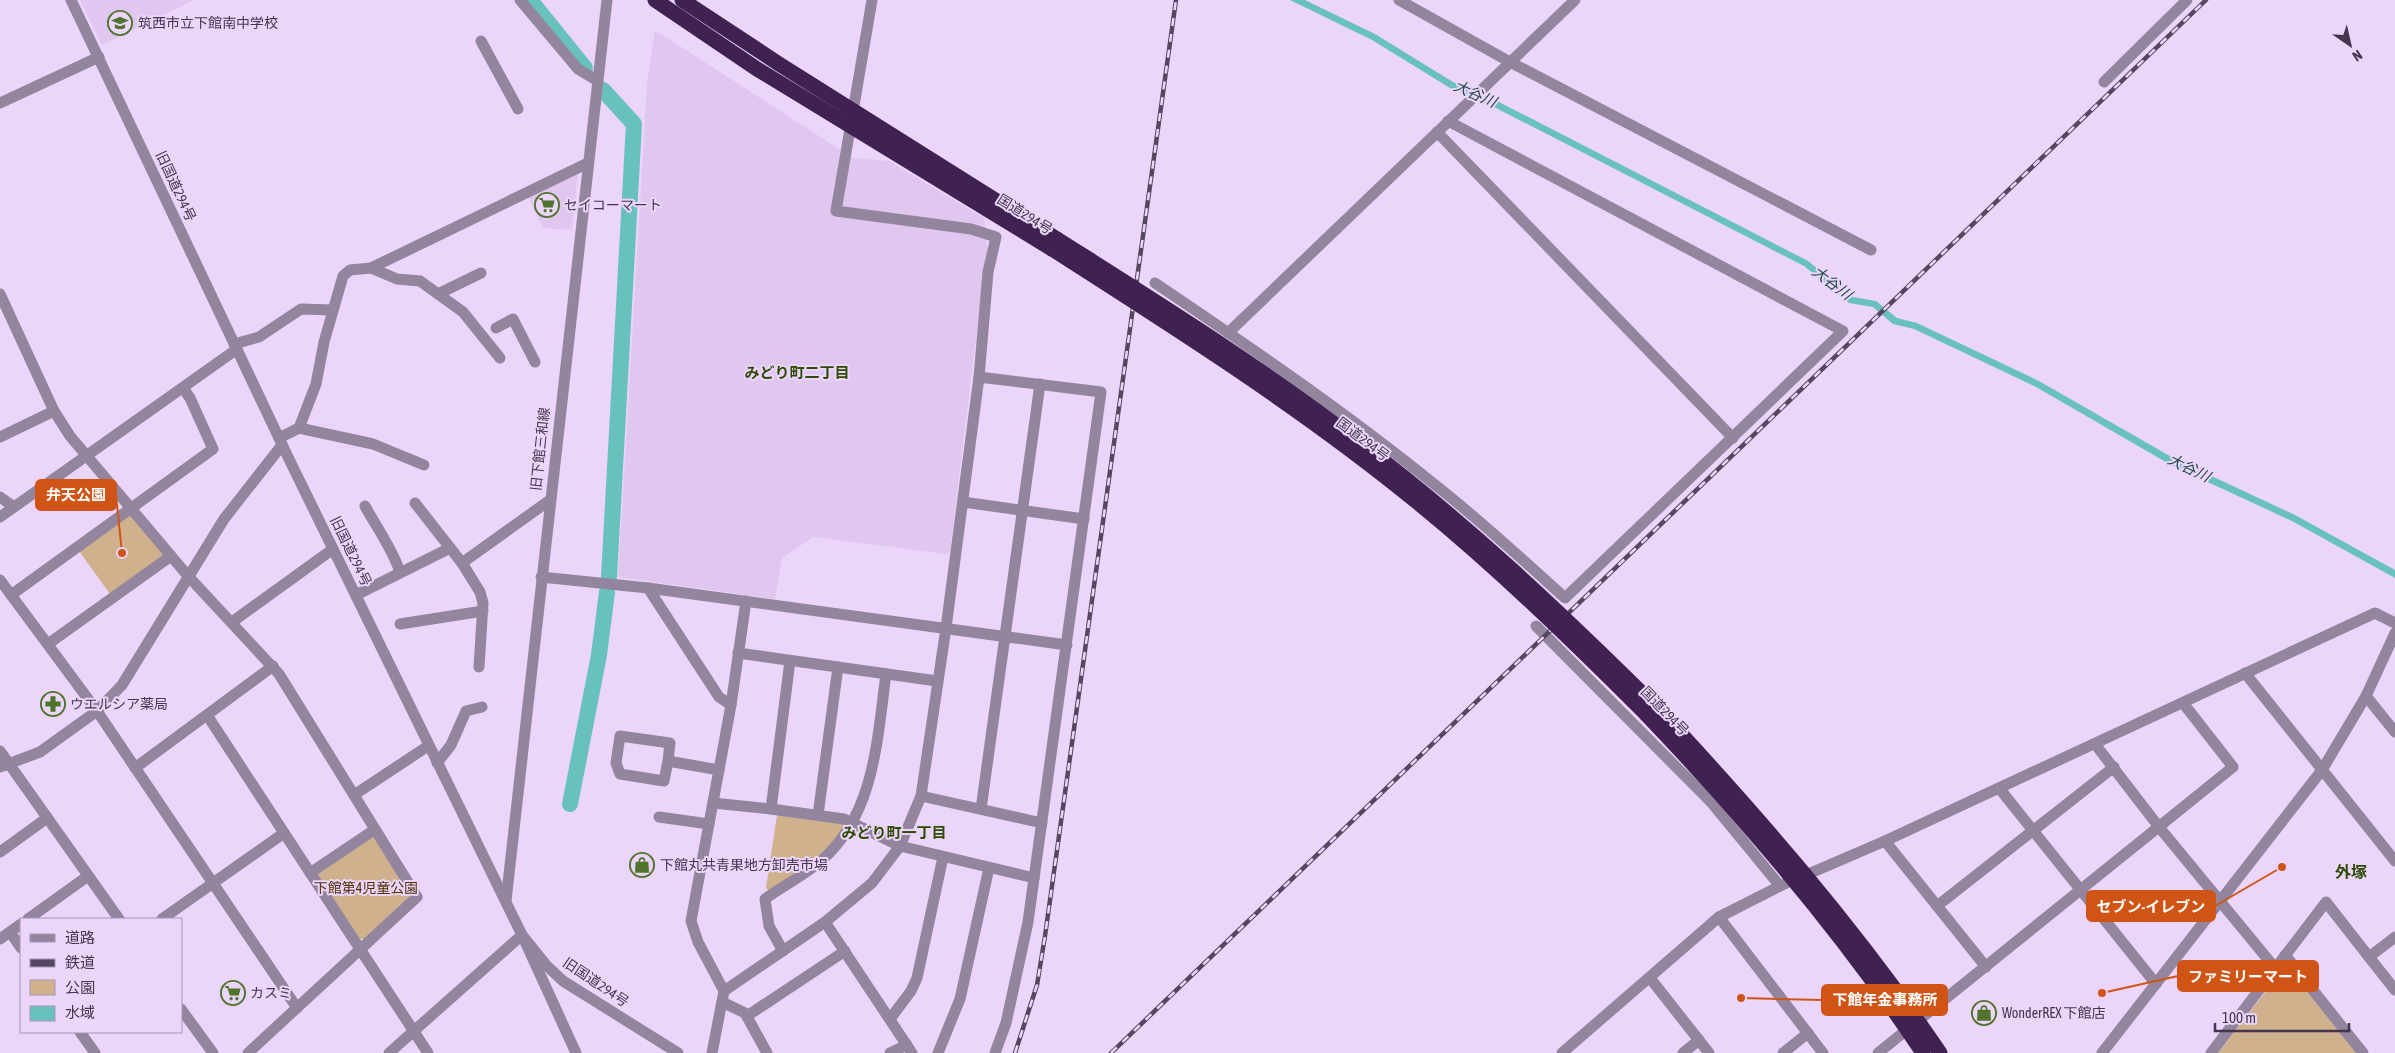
<svg xmlns="http://www.w3.org/2000/svg" width="2395" height="1053" font-family="'Asap Condensed','Noto Sans JP',sans-serif">
<style>
.built{fill:#dfc7ef}
.green{fill:#cfb18d}
.water{fill:#68c1bd}
.lines{fill:none;stroke-linecap:round;stroke-linejoin:round}
.river{stroke:#68c1bd;stroke-width:16}
.minor{stroke:#93859d;stroke-width:11}
.highway{stroke:#3f2251;stroke-width:15}
.rail-casing{stroke:#554760;stroke-width:4.5}
.rail{stroke:#ebd5fa;stroke-width:2.5;stroke-dasharray:8;stroke-linecap:butt}
.highway-bridge{stroke:#3f2251;stroke-width:15}
.labels{text-anchor:middle;stroke-width:4;stroke-linejoin:round;paint-order:stroke}
.poi-label{font-size:14px;fill:#44364e;stroke:#ebd5fa;text-anchor:start}
.street-label{font-size:14px;fill:#44364e;stroke:#ebd5fa}
.park-label{font-size:14px;fill:#4f3104;stroke:#ebd5fa}
.water-label{font-size:15px;font-style:italic;fill:#214a48;stroke:#ebd5fa}
.neighbourhood-label{font-size:15px;font-weight:bold;fill:#2d4b03;stroke:#ebd5fa}
.quarter-label{font-size:16px;font-weight:bold;fill:#2d4b03;stroke:#ebd5fa}
.leader{fill:none;stroke:#cf5416;stroke-width:2}
.callout-dot{fill:#cf5416;stroke:#ebd5fa;stroke-width:2}
.callout{fill:#cf5416;stroke:#cf5416;stroke-width:2}
.callout-label{font-size:15px;text-anchor:middle;font-weight:bold;fill:#fff}
</style>
<rect width="100%" height="100%" fill="#ebd5fa"/>
<g class="built">
<polygon points="80,0 194,0 102,45"/>
<polygon points="655,30 853,158 889,161 984,218 987,248 950,551 947,554 813,537 782,558 775,599 618,577 647,83"/>
<polygon points="578,170 572,230 543,228 528,196"/>
</g>
<g class="green">
<polygon points="128,516 135,516 163,548 163,556 110,594 79,551"/>
<polygon points="777,815 843,823 845,827 823,853 770,891 766,888"/>
<polygon points="373,835 410,894 409,899 366,939 359,939 318,875 321,868"/>
<polygon points="2287,964 2359,1053 2218,1053"/>
</g>
<polygon class="water" points="1290,0 1305,0 1375,34 1453,82 1499,102 1808,261 1853,297 1876,301 1897,318 1917,323 2039,381 2175,459 2295,515 2395,570 2395,578 2292,521 2171,465 2036,387 1914,329 1893,324 1873,307 1849,303 1804,266 1496,108 1450,88 1372,40"/>
<g class="lines">
<g class="river">
<polyline points="530,0 585,68"/>
<polyline points="603,90 634,124 609,577"/>
<polyline points="570,804 599,655 607,592"/>
</g>
<g class="minor">
<polyline points="71,0 288,457 522,935 546,965 563,981 678,1053"/>
<polyline points="520,0 578,69 598,81"/>
<polyline points="1399,0 1510,62 1871,250"/>
<polyline points="481,41 518,109"/>
<polyline points="2104,82 2187,0"/>
<polyline points="0,103 99,57"/>
<polyline points="1437,132 1733,438"/>
<polyline points="371,268 397,279 420,281 463,312 500,358"/>
<path d="M1155,283C1250,347 1345,412 1434,484C1480,520 1522,559 1565,598L1843,331L1448,121"/>
<polyline points="0,294 54,411 70,436 188,576 279,674 417,897 248,1053"/>
<polyline points="438,294 481,273"/>
<polyline points="496,328 513,319 535,362"/>
<polyline points="1228,333 1575,0"/>
<polyline points="234,344 259,337 301,309 332,310"/>
<polyline points="979,377 1101,392 1028,922 1006,1023 995,1053"/>
<polyline points="299,428 373,444 424,465"/>
<polyline points="0,437 54,411"/>
<polyline points="279,438 299,428 316,384 324,342 343,276 350,270 371,268 588,163"/>
<polyline points="0,497 14,507"/>
<polyline points="963,502 1084,519"/>
<polyline points="415,503 462,563 550,500"/>
<path d="M365,506C377,528 392,548 400,572"/>
<polyline points="0,517 237,349"/>
<polyline points="462,563 480,592 483,603 479,667"/>
<polyline points="541,577 648,588 1067,645"/>
<polyline points="0,580 97,711 297,1008"/>
<polyline points="648,588 719,697 731,705"/>
<polyline points="11,595 213,449 190,398 183,388"/>
<polyline points="356,595 450,548"/>
<polyline points="232,622 333,549"/>
<polyline points="400,624 483,611"/>
<polyline points="1536,626 1711,802 1780,886"/>
<polyline points="48,644 171,556"/>
<polyline points="738,653 937,681"/>
<polyline points="790,661 771,809 844,819 900,846 1034,878"/>
<polyline points="2245,673 2395,861"/>
<polyline points="2366,696 2395,732"/>
<polyline points="207,715 428,1053"/>
<polyline points="2095,744 2159,827 2275,968"/>
<polyline points="0,751 119,919"/>
<polyline points="668,761 670,743 620,736 616,763 620,774 664,781 668,761 719,770"/>
<polyline points="437,763 451,745 466,711 482,707"/>
<polyline points="0,767 40,752 97,711 122,685 224,519 282,445"/>
<polyline points="135,768 273,666"/>
<polyline points="1999,788 2156,984"/>
<polyline points="354,795 428,746"/>
<polyline points="921,796 1042,823"/>
<polyline points="713,803 771,809"/>
<polyline points="981,809 1040,384"/>
<polyline points="818,815 838,667"/>
<polyline points="659,817 709,824"/>
<polyline points="1885,841 1986,967"/>
<polyline points="0,852 47,818"/>
<polyline points="310,873 374,830"/>
<polyline points="1806,875 1885,841 2375,613 2395,623"/>
<polyline points="506,901 607,0"/>
<polyline points="1937,906 2114,767"/>
<polyline points="1719,917 1823,1053"/>
<polyline points="28,919 88,876"/>
<polyline points="162,919 284,833"/>
<polyline points="825,922 912,1053"/>
<polyline points="10,932 21,948"/>
<polyline points="0,939 21,924"/>
<path d="M783,951L769,926L765,899C783,886 805,875 822,860C875,813 877,740 886,674"/>
<polyline points="2285,955 2363,1053"/>
<polyline points="2369,957 2395,990"/>
<polyline points="1650,978 1709,1053"/>
<polyline points="724,991 825,922 872,883 900,846 921,796 946,628 979,377 988,272 996,237 971,229 836,211 872,0"/>
<polyline points="722,1002 745,1013 767,1053"/>
<polyline points="181,1009 213,1053"/>
<polyline points="747,1016 845,951"/>
<polyline points="890,1019 911,991 917,978 943,857"/>
<polyline points="80,1032 95,1053"/>
<polyline points="389,1053 522,935 576,1053"/>
<polyline points="712,1053 724,991 698,942 691,921 731,705 746,601"/>
<polyline points="890,1053 907,1045"/>
<polyline points="938,1053 960,999 989,868"/>
<polyline points="1562,1053 1719,917 1786,883"/>
<polyline points="1683,1053 1699,1040"/>
<polyline points="1783,1053 1808,1033"/>
<polyline points="1878,1053 2233,767 2183,703"/>
<polyline points="2102,1053 2322,770 2366,696 2395,633"/>
<polyline points="2211,1053 2326,902 2369,957 2395,937"/>
</g>
<g class="highway">
<polyline points="655,0 757,69 1052,249"/>
<polyline points="682,0 779,64 1057,239"/>
<path d="M1654,705C1757,815 1855,928 1940,1053"/>
<path d="M1646,714C1747,820 1842,931 1923,1053"/>
</g>
<defs>
<g id="rail">
<polyline points="1015,1053 1037,985 1045,936 1176,0"/>
<polyline points="1111,1053 2206,0"/>
</g>
</defs>
<use href="#rail" class="rail-casing"/>
<use href="#rail" class="rail"/>
<g class="highway-bridge">
<path d="M1057,239C1161,305 1264,369 1361,444C1466,523 1561,613 1654,705"/>
<path d="M1052,249C1177,329 1302,408 1417,502C1498,568 1572,640 1646,714"/>
</g>
</g>
<defs>
<symbol id="school-ring" viewBox="-11 -11 22 22"><circle r="9.5" fill="#ebd5fa" stroke="#51742d" stroke-width="1.5"/><path d="M0-5L7-2L0 1L-7-2ZM-4 1L0 2.5L4 1V4Q0 6-4 4Z" fill="#51742d"/></symbol>
<symbol id="supermarket-ring" viewBox="-11 -11 22 22"><circle r="9.5" fill="#ebd5fa" stroke="#51742d" stroke-width="1.5"/><path d="M-6-5.5h2.5l.6 2H6L4.5 2H-2.5L-4.4-4H-6ZM-1.5 3.2a1.3 1.3 0 1 0 .1 0ZM3 3.2a1.3 1.3 0 1 0 .1 0Z" fill="#51742d"/></symbol>
<symbol id="pharmacy-ring" viewBox="-11 -11 22 22"><circle r="9.5" fill="#ebd5fa" stroke="#51742d" stroke-width="1.5"/><path d="M-2-6h4v4h4v4h-4v4h-4v-4h-4v-4h4Z" fill="#51742d"/></symbol>
<symbol id="shop-ring" viewBox="-11 -11 22 22"><circle r="9.5" fill="#ebd5fa" stroke="#51742d" stroke-width="1.5"/><path d="M-5-2.5h2.3a2.7 3.5 0 0 1 5.4 0H5L5.5 6h-11ZM-1.5-2.5h3a1.5 2.3 0 0 0-3 0Z" fill="#51742d"/></symbol>
</defs>
<g fill-rule="evenodd">
<use href="#school-ring" x="106" y="9" width="28" height="28"/>
<use href="#supermarket-ring" x="533" y="191" width="28" height="28"/>
<use href="#pharmacy-ring" x="39" y="690" width="28" height="28"/>
<use href="#shop-ring" x="628" y="851" width="28" height="28"/>
<use href="#supermarket-ring" x="219" y="979" width="28" height="28"/>
<use href="#shop-ring" x="1970" y="999" width="28" height="28"/>
</g>
<g class="labels">
<g class="poi-label">
<text x="138" y="28">筑西市立下館南中学校</text>
<text x="564" y="210">セイコーマート</text>
<text x="70" y="709">ウエルシア薬局</text>
<text x="660" y="870">下館丸共青果地方卸売市場</text>
<text x="250" y="998">カスミ</text>
<text x="2002" y="1018">WonderREX 下館店</text>
</g>
<g class="street-label">
<text transform="translate(176 186) rotate(65)" y="5">旧国道294号</text>
<text transform="translate(1025 214) rotate(32)" y="5">国道294号</text>
<text transform="translate(1363 439) rotate(37)" y="5">国道294号</text>
<text transform="translate(540 449) rotate(-84)" y="5">旧下館三和線</text>
<text transform="translate(351 551) rotate(64)" y="5">旧国道294号</text>
<text transform="translate(1665 711) rotate(46)" y="5">国道294号</text>
<text transform="translate(596 982) rotate(34)" y="5">旧国道294号</text>
</g>
<g class="park-label">
<text x="366" y="893">下館第4児童公園</text>
</g>
<g class="water-label">
<text transform="translate(1475 94) rotate(24)" y="5">大谷川</text>
<text transform="translate(1832 283) rotate(37)" y="5">大谷川</text>
<text transform="translate(2189 468) rotate(26)" y="5">大谷川</text>
</g>
<g class="neighbourhood-label">
<text x="797" y="378">みどり町二丁目</text>
<text x="894" y="838">みどり町一丁目</text>
</g>
<g class="quarter-label">
<text x="2351" y="878">外塚</text>
</g>
</g>
<path class="leader" d="M122 553L116 495M2282 867L2215 906M2102 993L2178 976M1741 998L1822 1000"/>
<g class="callout-dot">
<circle cx="122" cy="553" r="5"/>
<circle cx="2282" cy="867" r="5"/>
<circle cx="2102" cy="993" r="5"/>
<circle cx="1741" cy="998" r="5"/>
</g>
<g class="callout">
<rect x="36" y="480" width="80" height="30" rx="5"/>
<rect x="2087" y="891" width="128" height="30" rx="5"/>
<rect x="2178" y="961" width="140" height="30" rx="5"/>
<rect x="1822" y="985" width="125" height="30" rx="5"/>
</g>
<g class="callout-label">
<text x="76" y="500">弁天公園</text>
<text x="2151" y="912">セブン-イレブン</text>
<text x="2248" y="982">ファミリーマート</text>
<text x="1885" y="1005">下館年金事務所</text>
</g>
<rect x="20" y="918" width="162" height="115" fill="#ebd5fa" stroke="#a895b5"/>
<rect x="30" y="934" width="25" height="8" fill="#93859d" stroke="#a895b5"/>
<text x="65" y="943" font-size="15" fill="#44364e">道路</text>
<rect x="30" y="959" width="25" height="8" fill="#554760" stroke="#a895b5"/>
<text x="65" y="968" font-size="15" fill="#44364e">鉄道</text>
<rect x="30" y="980" width="25" height="15" fill="#cfb18d" stroke="#a895b5"/>
<text x="65" y="993" font-size="15" fill="#44364e">公園</text>
<rect x="30" y="1006" width="25" height="15" fill="#68c1bd" stroke="#a895b5"/>
<text x="65" y="1018" font-size="15" fill="#44364e">水域</text>
<g transform="translate(2350 45) rotate(146)" stroke="#ebd5fa" stroke-width="4" paint-order="stroke">
<path d="M0-4L9 19L0 12L-9 19Z" fill="#44364e"/>
<text y="-8" font-size="14" font-weight="bold" text-anchor="middle" fill="#44364e">N</text>
</g>
<path d="M2215 1023v8h134v-8" fill="none" stroke="#44364e" stroke-width="2.5"/>
<text x="2222" y="1023" font-size="15" fill="#44364e" stroke="#ebd5fa" stroke-width="4" paint-order="stroke">100 m</text>
</svg>
